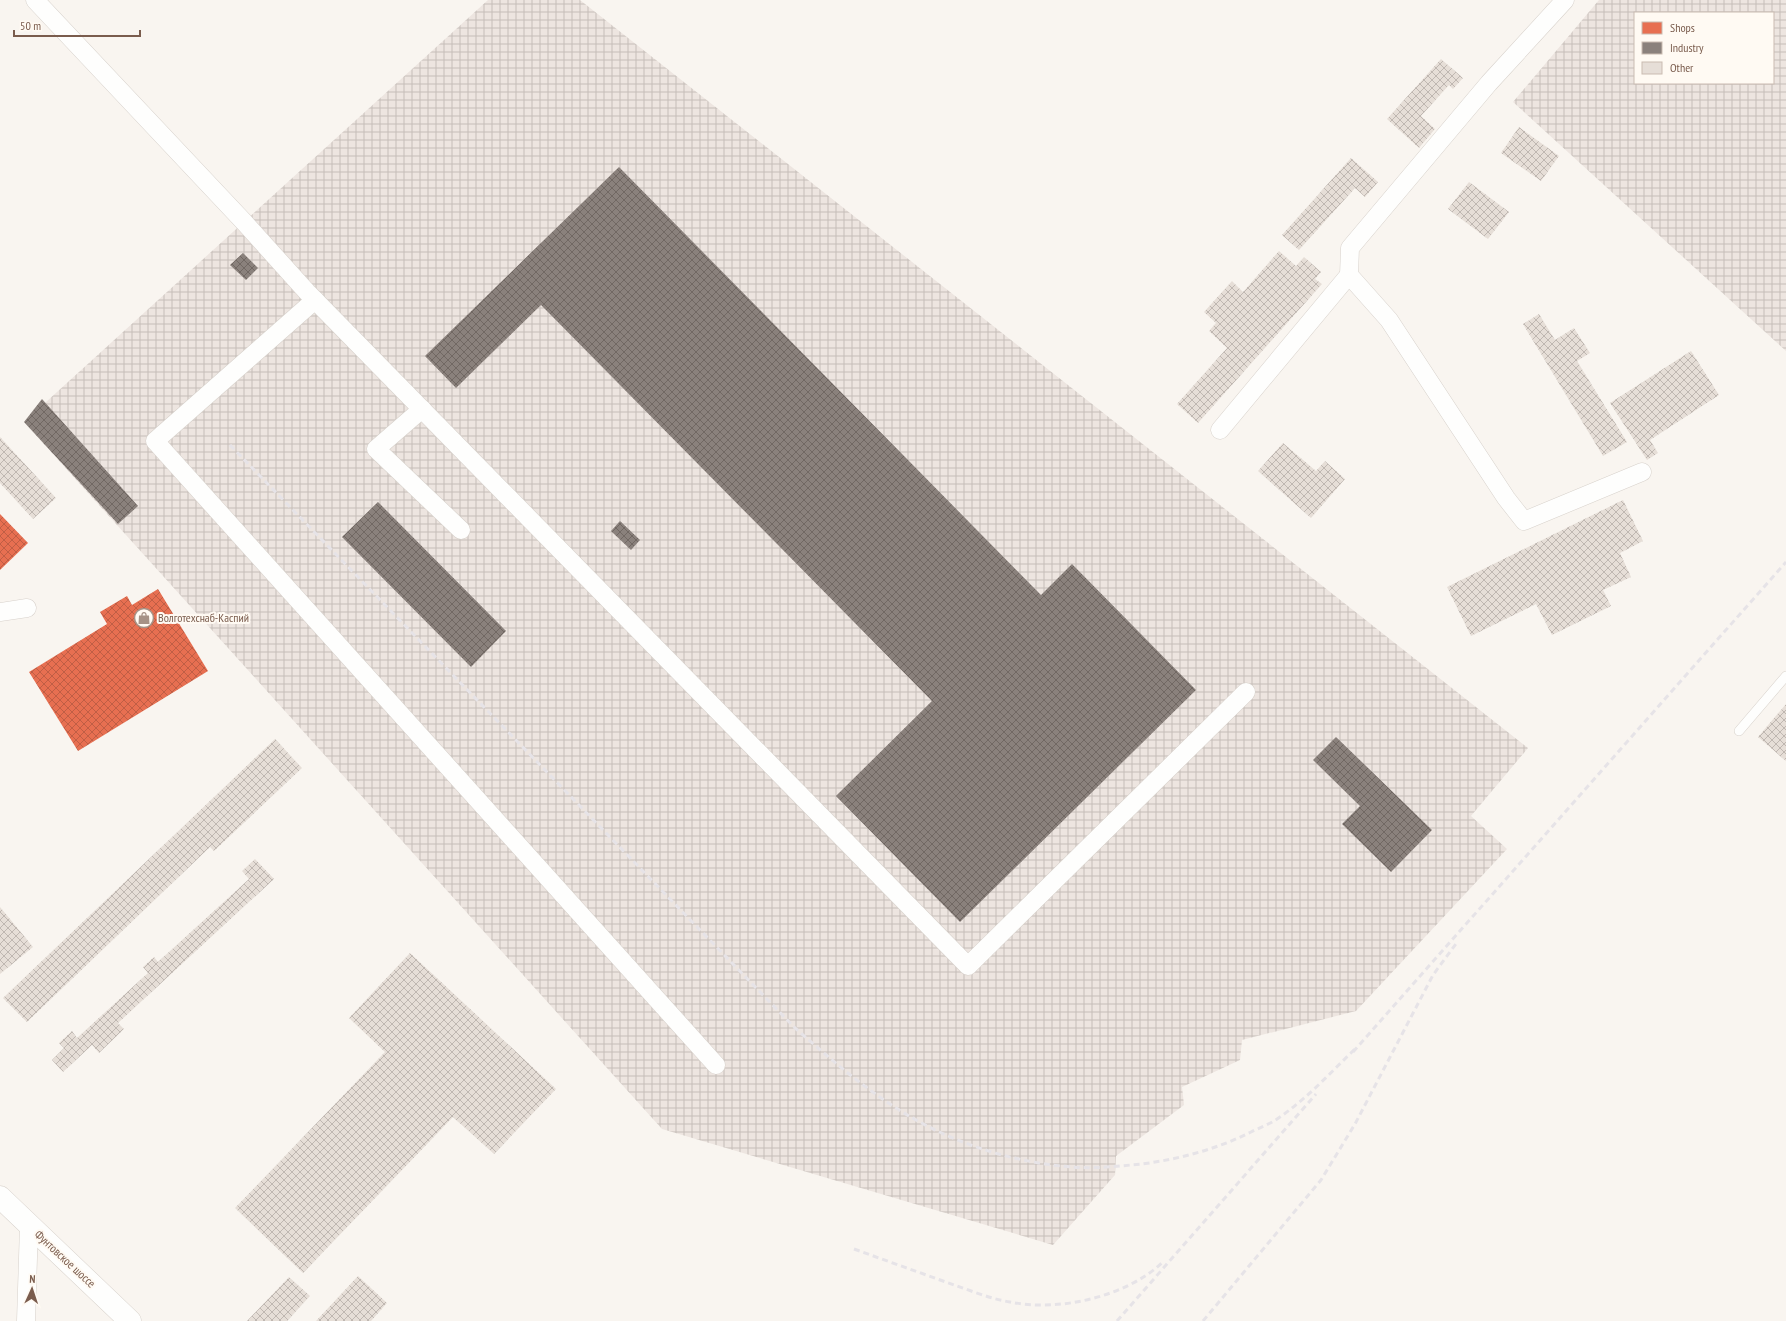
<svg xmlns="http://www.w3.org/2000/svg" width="1786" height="1321" font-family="'PT Sans Narrow',sans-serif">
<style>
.industrial{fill:url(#industrial-grid);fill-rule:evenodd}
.shops{fill:url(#shops-cross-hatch)}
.industry{fill:url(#industry-cross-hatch)}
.building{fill:url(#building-cross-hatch)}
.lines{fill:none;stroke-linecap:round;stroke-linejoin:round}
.service-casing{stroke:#d7d1cb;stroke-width:10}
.minor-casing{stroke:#d7d1cb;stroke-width:19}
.tertiary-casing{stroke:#d7d1cb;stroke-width:23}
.service{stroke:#fefefd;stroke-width:9}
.minor{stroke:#fefefd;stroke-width:18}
.tertiary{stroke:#fefefd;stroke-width:22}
.rail{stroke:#e6e3e7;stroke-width:3;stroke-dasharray:6 4;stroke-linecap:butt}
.labels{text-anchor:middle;stroke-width:4;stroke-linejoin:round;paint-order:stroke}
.poi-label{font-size:12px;fill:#7a5c4d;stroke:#fffaf3;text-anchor:start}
.street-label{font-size:12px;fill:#7a5c4d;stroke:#fffaf3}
</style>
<defs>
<pattern id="industrial-grid" width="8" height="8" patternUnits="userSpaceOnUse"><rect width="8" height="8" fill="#ede5e0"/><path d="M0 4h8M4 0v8" fill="none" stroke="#c5bdb8"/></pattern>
<pattern id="shops-cross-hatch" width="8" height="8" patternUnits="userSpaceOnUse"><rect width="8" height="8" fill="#e76f51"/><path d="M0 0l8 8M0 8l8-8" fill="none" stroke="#c05e45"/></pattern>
<pattern id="industry-cross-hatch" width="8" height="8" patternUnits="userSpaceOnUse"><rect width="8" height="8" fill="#8a817c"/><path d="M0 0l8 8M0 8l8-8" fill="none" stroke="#716863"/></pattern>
<pattern id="building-cross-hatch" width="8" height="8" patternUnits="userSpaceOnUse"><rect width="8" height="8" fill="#e6ded7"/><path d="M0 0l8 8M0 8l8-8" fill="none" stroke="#bfb7b1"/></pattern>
</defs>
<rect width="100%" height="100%" fill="#f9f5f0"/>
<g class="industrial">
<polygon points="488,0 580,0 1528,748 1471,816 1507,849 1356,1011 1242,1040 1240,1060 1182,1087 1184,1105 1116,1156 1115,1175 1053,1245 662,1129 24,422"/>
<path d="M1599,0H1786V351L1513,102ZM1635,13H1773V83H1635Z"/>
</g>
<g class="shops">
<polygon points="0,514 28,543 0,570"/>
<polygon points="158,589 208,671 78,751 29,672 107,624 100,612 127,596 132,605"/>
</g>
<g class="industry">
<polygon points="619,167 1041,595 1072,564 1196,690 960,922 836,796 932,701 541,305 456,388 425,356"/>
<polygon points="243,253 258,268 246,280 230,265"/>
<polygon points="42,399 138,506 118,524 24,422"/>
<polygon points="378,502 506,631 471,667 342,537"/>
<polygon points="620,521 640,540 631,550 611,531"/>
<polygon points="1336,737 1432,830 1391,872 1342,824 1360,806 1313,760"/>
</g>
<g class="building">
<polygon points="1441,59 1463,78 1453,89 1449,85 1421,116 1435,129 1419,148 1387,119"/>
<polygon points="1519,127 1559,156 1541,181 1501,153"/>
<polygon points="1351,158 1378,182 1365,197 1355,188 1299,250 1282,235"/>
<polygon points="1469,182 1509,212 1488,239 1448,209"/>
<polygon points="1279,251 1296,266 1304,257 1321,272 1315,279 1322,284 1198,423 1177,404 1227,348 1209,331 1216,323 1204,312 1232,281 1243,292"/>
<polygon points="1539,314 1555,340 1574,328 1590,353 1577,361 1627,442 1603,456 1523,324"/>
<polygon points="1691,351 1719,395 1650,440 1658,453 1647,460 1610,403"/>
<polygon points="0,437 56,498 33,519 0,483"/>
<polygon points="1283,443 1316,471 1325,461 1345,479 1311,518 1258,471"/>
<polygon points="1623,500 1643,541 1620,553 1631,577 1603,590 1611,606 1552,635 1536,604 1471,636 1447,587"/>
<polygon points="1786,704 1786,761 1758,737"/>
<polygon points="275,739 302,768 214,851 210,847 27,1022 3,998"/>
<polygon points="255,859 274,879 118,1023 124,1029 99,1053 92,1045 63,1072 52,1060 64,1048 59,1043 72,1031 77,1038 148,973 143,967 154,957 158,962 249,879 242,871"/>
<polygon points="0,907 33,947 0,974"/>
<polygon points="410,953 556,1089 494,1154 453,1117 303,1273 235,1208 385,1052 349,1018"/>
<polygon points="358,1276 387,1303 371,1321 316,1321"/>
<polygon points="289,1277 310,1296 287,1321 247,1321"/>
</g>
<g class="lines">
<defs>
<polyline id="service" points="1739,731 1786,676"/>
<g id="minor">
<polyline points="35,0 244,222 307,292 968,966 1246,692"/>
<polyline points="1565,0 1489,83 1350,248 1349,275 1389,320 1506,498 1524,521 1642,472"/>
<polyline points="315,300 155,441 716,1065"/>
<polyline points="422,409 376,449 461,530"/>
<polyline points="1220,430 1349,275"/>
<polyline points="0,612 27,608"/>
<polyline points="26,1321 29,1226"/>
</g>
<polyline id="tertiary" points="0,1197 130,1321"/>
</defs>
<use href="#service" class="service-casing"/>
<use href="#minor" class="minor-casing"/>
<use href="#tertiary" class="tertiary-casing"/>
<use href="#service" class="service"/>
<use href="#minor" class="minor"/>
<use href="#tertiary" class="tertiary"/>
<g class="rail">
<path d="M230,445L795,1028C825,1054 854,1080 887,1102C941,1139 1006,1162 1072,1167C1095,1169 1119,1166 1142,1164C1180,1159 1217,1149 1251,1132C1259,1128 1267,1125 1274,1121C1305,1101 1329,1074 1355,1049"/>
<polyline points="1353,1052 1786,562"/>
<path d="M854,1249C887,1261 921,1273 954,1285C972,1291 991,1299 1010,1302C1059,1312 1127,1297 1164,1261"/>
<polyline points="1117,1321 1316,1094"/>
<polyline points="1203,1321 1321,1180 1355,1124 1433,975 1458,941"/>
</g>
</g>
<defs>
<symbol id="shop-ring" viewBox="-11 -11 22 22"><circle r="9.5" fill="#fffaf3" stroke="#a69286" stroke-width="1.5"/><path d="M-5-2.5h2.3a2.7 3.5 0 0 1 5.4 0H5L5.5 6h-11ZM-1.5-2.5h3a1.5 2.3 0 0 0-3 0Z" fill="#a69286"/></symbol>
</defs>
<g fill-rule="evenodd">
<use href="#shop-ring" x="133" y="607" width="22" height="22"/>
</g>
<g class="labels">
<g class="poi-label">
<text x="158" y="622">Волготехснаб-Каспий</text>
</g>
<g class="street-label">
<text transform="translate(65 1259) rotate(43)" y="4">Фунтовское шоссе</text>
</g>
</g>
<rect x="1634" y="12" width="140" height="72" fill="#fffaf3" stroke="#cabbb1"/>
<rect x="1642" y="22" width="20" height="12" fill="#e76f51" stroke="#cabbb1"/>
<text x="1670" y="32" font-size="12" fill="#7a5c4d">Shops</text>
<rect x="1642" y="42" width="20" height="12" fill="#8a817c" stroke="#cabbb1"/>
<text x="1670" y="52" font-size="12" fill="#7a5c4d">Industry</text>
<rect x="1642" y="62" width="20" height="12" fill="#e6ded7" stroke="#cabbb1"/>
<text x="1670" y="72" font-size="12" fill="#7a5c4d">Other</text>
<g transform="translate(32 1289) rotate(3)" stroke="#fffaf3" stroke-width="3" paint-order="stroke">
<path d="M0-3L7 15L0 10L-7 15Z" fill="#7a5c4d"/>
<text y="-6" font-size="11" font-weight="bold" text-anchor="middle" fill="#7a5c4d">N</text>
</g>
<path d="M14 30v6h126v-6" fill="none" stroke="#7a5c4d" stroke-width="2"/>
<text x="20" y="30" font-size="12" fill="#7a5c4d" stroke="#fffaf3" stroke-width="3" paint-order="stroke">50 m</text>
</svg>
